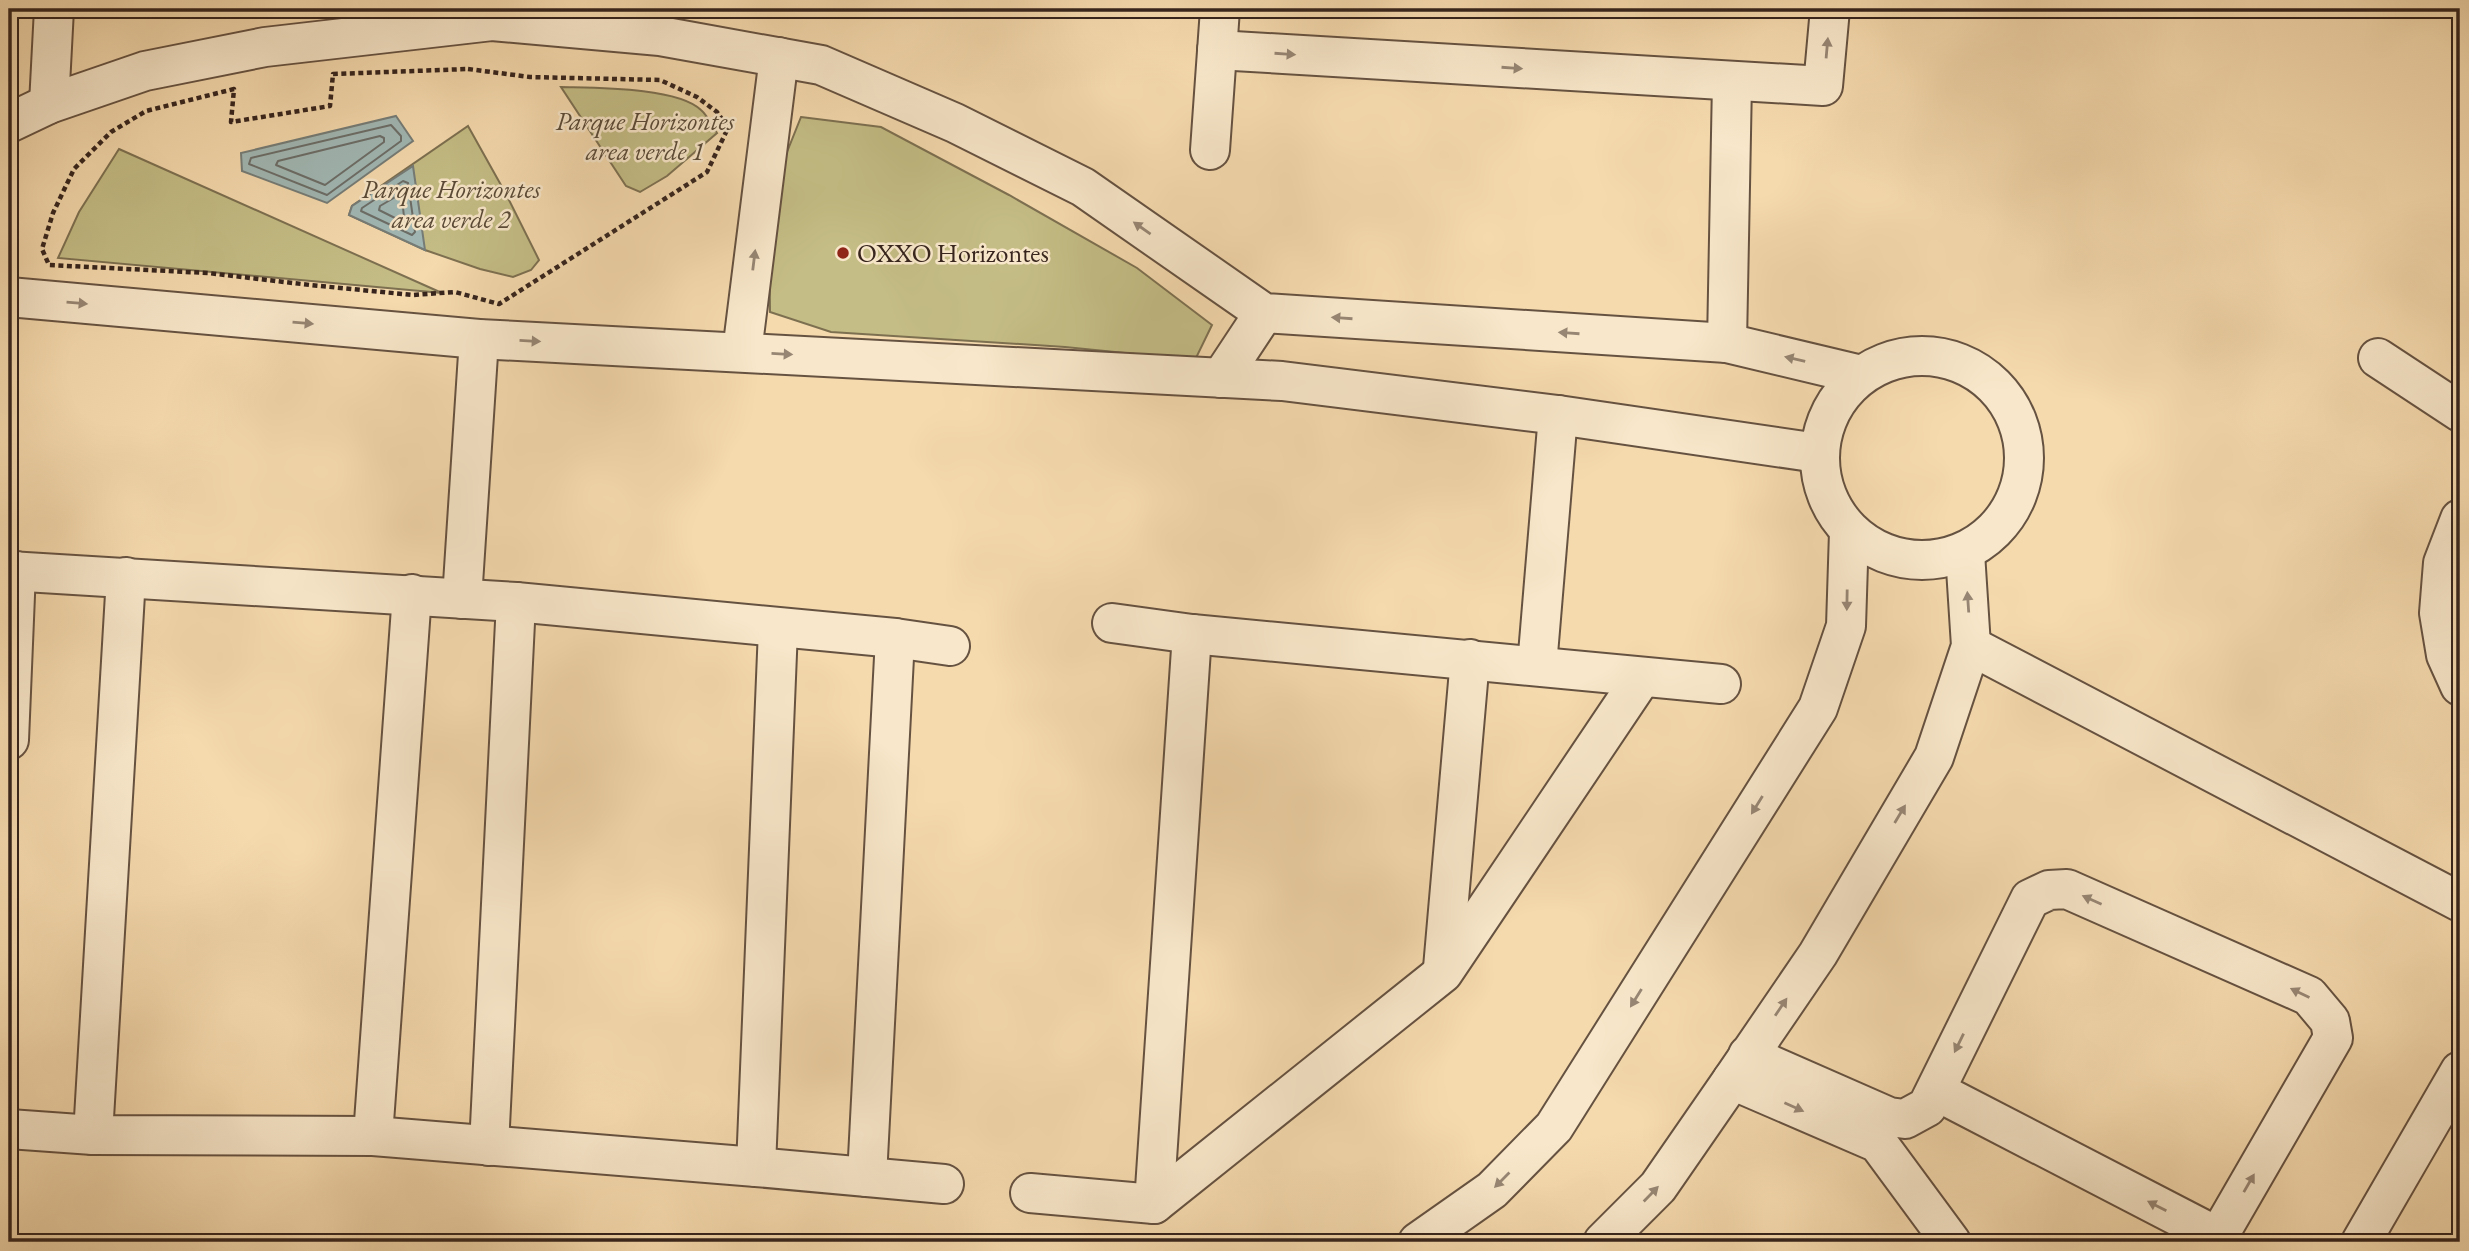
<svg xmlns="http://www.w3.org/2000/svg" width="2469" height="1251" font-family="'EB Garamond',serif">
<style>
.green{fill:#c4bd85;stroke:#7d7051;stroke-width:2}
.water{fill:#a1b8b5;stroke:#767d78;stroke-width:2}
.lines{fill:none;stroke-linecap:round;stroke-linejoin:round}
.shore{stroke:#6c6e69;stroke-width:2}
.minor-casing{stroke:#665241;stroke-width:42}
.path{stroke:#36241d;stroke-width:4.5;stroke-dasharray:5 3.5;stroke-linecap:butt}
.minor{stroke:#f8e7ca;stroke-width:38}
.oneway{fill:#978674}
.poi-dot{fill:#8f2418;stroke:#f8e7ca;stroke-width:2.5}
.labels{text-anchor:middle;stroke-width:5;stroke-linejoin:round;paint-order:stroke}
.park-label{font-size:26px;font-style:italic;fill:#5a4a37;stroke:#f8e7ca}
.poi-label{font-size:26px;fill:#36241d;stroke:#f8e7ca;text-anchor:start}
</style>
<rect width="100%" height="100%" fill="#f5daae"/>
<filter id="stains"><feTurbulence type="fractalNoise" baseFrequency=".00286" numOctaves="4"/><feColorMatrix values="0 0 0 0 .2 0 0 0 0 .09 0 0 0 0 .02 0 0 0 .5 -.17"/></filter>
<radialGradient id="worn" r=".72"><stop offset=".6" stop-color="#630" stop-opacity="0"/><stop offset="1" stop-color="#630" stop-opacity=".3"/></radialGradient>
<g class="green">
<path d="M561,87C594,88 677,87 701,110C708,116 712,126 717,133L667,176L640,192L626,186Z"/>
<polygon points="801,117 881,127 1009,195 1137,268 1212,325 1195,360 1065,347 831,332 770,312 769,197"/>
<polygon points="468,126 506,194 539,260 531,270 513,277 480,269 425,250 349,215 352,206"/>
<polygon points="119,149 442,293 58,258 79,212"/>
</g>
<g class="water">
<polygon points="396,116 413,141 327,203 242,171 241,153"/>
<polygon points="413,166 425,250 349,215 352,206"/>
</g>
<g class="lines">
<g class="shore">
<polygon points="391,125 401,136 401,141 327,195 249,164 251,158"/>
<polygon points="380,136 384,138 384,142 325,185 276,165 278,161"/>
<polygon points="403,181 408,183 415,232 412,235 361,211 362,208"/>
<polygon points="397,196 402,198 404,217 401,221 379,210 380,206"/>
</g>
<defs>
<g id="minor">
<polyline points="1217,50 1823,86 1830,9"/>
<polyline points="49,104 54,9"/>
<polyline points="9,123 49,104 145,71 265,47 492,21 660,36 821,65 955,123 1083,187 1264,313 1727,343 1861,375"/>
<polyline points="1210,150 1220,9"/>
<polyline points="9,297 479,339 1282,381 1558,415 1818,453"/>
<polyline points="1727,343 1732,82"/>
<polyline points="742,352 779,57"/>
<circle cx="1922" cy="458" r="102"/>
<polyline points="2378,358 2460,412"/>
<polyline points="1221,378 1264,313"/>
<polyline points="2460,519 2443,563 2439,613 2446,655 2460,686"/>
<polyline points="9,571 516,602 895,638 950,646"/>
<polyline points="462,599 479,339"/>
<polyline points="1112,623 1192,634 1721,684"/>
<polyline points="1971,646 2460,902"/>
<polyline points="1537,666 1558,415"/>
<polyline points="9,740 16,571"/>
<polyline points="1443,968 1470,659"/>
<polyline points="1748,1055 1889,1117 1905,1119 1927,1107 2030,899 2049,890 2067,889 2309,996 2330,1021 2333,1038 2215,1242"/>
<polyline points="1732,1080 1878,1143 1951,1242"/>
<polyline points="1936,1091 2218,1237"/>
<polyline points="9,1129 93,1135 373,1136 756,1167 944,1184"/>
<polyline points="93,1135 126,577"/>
<polyline points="373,1136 412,594"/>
<polyline points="489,1146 516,602"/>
<polyline points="756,1167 778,629"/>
<polyline points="867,1177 895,638"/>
<polyline points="1030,1193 1154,1204 1443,973 1642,677"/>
<polyline points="1154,1204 1192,634"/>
<polyline points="1418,1242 1492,1190 1554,1127 1818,708 1846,626 1849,532"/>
<polyline points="1603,1242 1658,1187 1732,1080 1818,954 1934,757 1971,646 1965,553"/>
<polyline points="2361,1242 2460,1071"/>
</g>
</defs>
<use href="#minor" class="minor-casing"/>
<polygon class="path" points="468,69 530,77 660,80 697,97 717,112 728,128 707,172 499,304 455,292 413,295 310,285 208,273 49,265 42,249 53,213 74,169 111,132 146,111 234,89 231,122 330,106 333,74"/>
<use href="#minor" class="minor"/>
</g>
<defs><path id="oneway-solid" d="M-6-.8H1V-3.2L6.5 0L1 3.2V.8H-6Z" transform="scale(1.75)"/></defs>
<g class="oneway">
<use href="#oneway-solid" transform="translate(1827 48) rotate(-85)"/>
<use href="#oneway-solid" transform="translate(1285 54) rotate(4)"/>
<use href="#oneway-solid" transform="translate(1512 68) rotate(4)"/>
<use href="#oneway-solid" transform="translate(1142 228) rotate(-145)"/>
<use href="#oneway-solid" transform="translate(754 260) rotate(-83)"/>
<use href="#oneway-solid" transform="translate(77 303) rotate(5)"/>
<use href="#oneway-solid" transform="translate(1342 318) rotate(-176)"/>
<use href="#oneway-solid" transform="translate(303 323) rotate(5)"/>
<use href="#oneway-solid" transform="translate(1569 333) rotate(-176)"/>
<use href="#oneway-solid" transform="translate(530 341) rotate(3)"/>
<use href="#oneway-solid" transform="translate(782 354) rotate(3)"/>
<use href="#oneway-solid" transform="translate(1795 359) rotate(-167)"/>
<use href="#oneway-solid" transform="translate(1847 600) rotate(91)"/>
<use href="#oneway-solid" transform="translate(1968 602) rotate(-94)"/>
<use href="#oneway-solid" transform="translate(1757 805) rotate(122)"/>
<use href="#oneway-solid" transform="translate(1900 814) rotate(-59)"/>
<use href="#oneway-solid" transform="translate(2092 900) rotate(-156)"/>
<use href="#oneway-solid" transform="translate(2300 993) rotate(-154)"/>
<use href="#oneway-solid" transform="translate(1636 998) rotate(122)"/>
<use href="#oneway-solid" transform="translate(1781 1007) rotate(-56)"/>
<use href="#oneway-solid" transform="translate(1959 1043) rotate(116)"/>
<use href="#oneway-solid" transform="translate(1794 1107) rotate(24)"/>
<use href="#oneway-solid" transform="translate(1502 1180) rotate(135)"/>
<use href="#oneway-solid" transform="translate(2249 1183) rotate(-60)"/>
<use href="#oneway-solid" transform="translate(1651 1194) rotate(-46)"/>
<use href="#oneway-solid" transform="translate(2157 1206) rotate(-153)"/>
</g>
<circle class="poi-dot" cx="843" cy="253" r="7"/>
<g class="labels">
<g class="park-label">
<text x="645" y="130">Parque Horizontes<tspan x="645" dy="30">area verde 1</tspan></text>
<text x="451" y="198">Parque Horizontes<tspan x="451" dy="30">area verde 2</tspan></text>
</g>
<g class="poi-label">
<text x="857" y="262">OXXO Horizontes</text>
</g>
</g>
<rect width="2469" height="1251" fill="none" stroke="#f5daae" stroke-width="35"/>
<rect x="10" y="10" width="2448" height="1230" fill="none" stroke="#36241d" stroke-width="3.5"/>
<rect x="18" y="18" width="2434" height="1216" fill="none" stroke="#36241d" stroke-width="2"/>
<rect width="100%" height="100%" filter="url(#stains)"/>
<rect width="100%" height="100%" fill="url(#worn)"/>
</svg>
